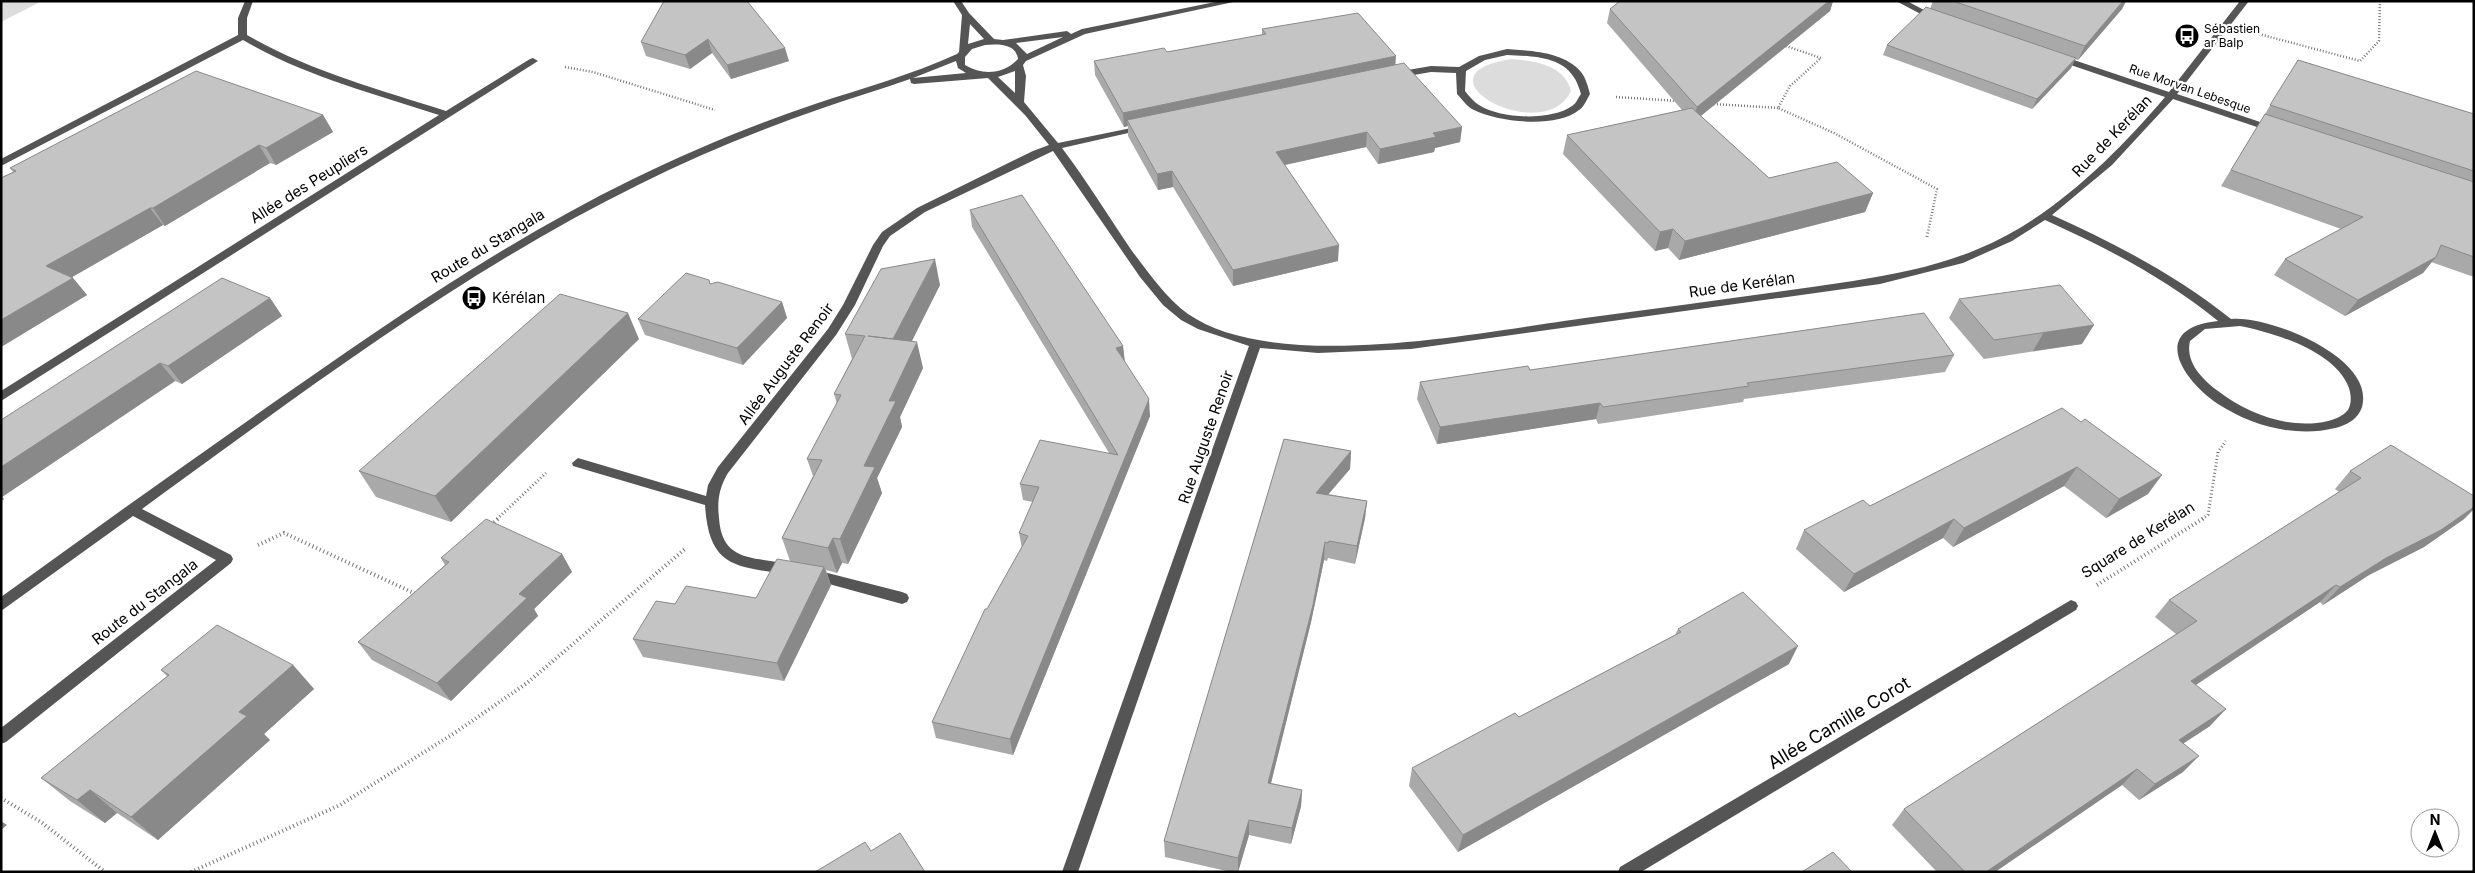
<svg xmlns="http://www.w3.org/2000/svg" width="2475" height="873" font-family="Inter,sans-serif">
<style>
.green{fill:#dcdcdc}
.lines{fill:none;stroke-linecap:round;stroke-linejoin:round}
.path-far2{stroke:#777;stroke-width:2.5;stroke-dasharray:1 2;stroke-linecap:butt}
.path-far1{stroke:#777;stroke-width:3;stroke-dasharray:1 2.5;stroke-linecap:butt}
.path{stroke:#777;stroke-width:4;stroke-dasharray:1 3;stroke-linecap:butt}
.minor{fill:#555;fill-rule:evenodd}
.wall{fill:#a9a9a9}
.shaded-wall{fill:#898989}
.building{fill:#c4c4c4;stroke:#898989}
.labels{text-anchor:middle;stroke-width:4.5;stroke-linejoin:round;paint-order:stroke}
.far-poi-label{font-size:12px;fill:#000;stroke:#fff;text-anchor:start}
.far-street-label{font-size:12px;fill:#000;stroke:#fff}
.street-label{font-size:15px;fill:#000;stroke:#fff}
.poi-label{font-size:15px;fill:#000;stroke:#fff;text-anchor:start}
.near-street-label{font-size:18px;fill:#000;stroke:#fff}
</style>
<rect width="100%" height="100%" fill="#fff"/>
<g class="green">
<polygon points="1,1 42,1 1,22"/>
<path d="M1512,59C1536,61 1564,65 1571,91C1544,149 1407,74 1512,59Z"/>
</g>
<g class="lines">
<g class="path-far2">
<polyline points="2259,34 2360,61 2379,41 2380,1"/>
<polyline points="1783,45 1821,58 1790,86 1778,108 1834,133 1937,189 1928,232"/>
<polyline points="565,67 593,72 715,110"/>
<polyline points="1616,97 1678,101"/>
<polyline points="1714,104 1778,108"/>
</g>
<g class="path-far1">
<polyline points="1927,237 1928,231"/>
<polyline points="497,519 546,473"/>
<polyline points="2202,519 2208,515 2218,452 2226,441"/>
</g>
<g class="path">
<polyline points="491,525 499,518"/>
<polyline points="258,545 284,533 416,594"/>
<polyline points="2097,585 2204,518"/>
<polyline points="1,798 41,822 105,872"/>
<polyline points="191,872 340,805 456,732 527,683 685,549"/>
</g>
<g class="minor">
<path d="M245,1H253L247,18V35C309,71 378,89 446,111L530,59L533,58L538,61L1,401V391L439,115C372,93 304,76 243,40L1,166V159L238,35V18Z"/>
<path d="M953,1H961L969,13L994,39L1003,40L1067,31L1071,34L1082,29L1220,1H1238L1085,34L1026,61L1023,65L1026,76L1024,102L1058,143L1146,125V129L1062,148C1087,181 1109,217 1132,251C1149,273 1165,297 1188,314C1277,375 1481,332 1585,318C1674,306 1764,294 1853,281C1896,274 1938,266 1978,249C2050,220 2116,155 2165,97L2056,60V56H2062L2169,92L2240,1H2249L2177,94L2278,128V132H2272L2173,99L2112,165L2052,215C2116,244 2176,275 2231,319C2267,315 2368,355 2363,401C2362,417 2348,425 2335,428C2296,438 2252,426 2218,404C2181,379 2149,328 2218,321C2165,278 2107,248 2045,220L2012,241L1963,263L1880,284L1411,349L1318,353L1260,348L1078,872H1062L1249,346L1198,329L1181,320L1163,305L1140,277L1053,151L925,212L890,236L883,246L855,305L836,335L728,473C719,488 717,501 719,518C722,567 761,555 795,566L797,570L795,574L790,575C736,566 709,569 705,505L573,466L572,463L578,458L706,496L708,485L718,467L828,329L843,305L873,245L882,232L917,208L1033,151L1049,145L1025,115L988,78L914,84L911,83L910,79C880,90 850,98 820,109C759,130 698,155 640,184C469,268 315,383 161,495L142,509L231,555L233,559L231,563L6,742L1,744V728L216,560L133,516L1,611V597C103,523 205,450 309,378C412,306 517,236 631,180C690,151 752,125 815,104C863,88 911,75 957,54L959,52L962,15ZM970,24L984,39L968,44ZM1063,37L1027,54L1016,43ZM985,45C997,44 1016,43 1018,59C1004,74 983,76 965,65V57L972,49ZM956,61L958,68L966,73L913,78ZM1015,71V93L998,77ZM2240,326C2275,333 2335,351 2349,388C2351,395 2352,403 2348,410C2343,416 2336,419 2328,421C2290,430 2248,414 2218,391C2202,379 2185,362 2190,341L2205,329Z"/>
<polygon points="1896,1 1907,1 1939,18 1932,20"/>
<path d="M1507,49C1532,51 1564,52 1581,72C1586,78 1588,87 1590,94C1587,99 1584,107 1579,110C1555,129 1499,122 1474,110C1467,107 1462,99 1457,94L1456,73L1431,72L1396,78L1391,75L1396,72L1431,66L1459,67L1479,56ZM1507,55C1528,56 1560,56 1573,76C1577,81 1579,88 1581,94C1578,98 1576,104 1572,106C1551,121 1500,119 1479,105C1474,102 1469,96 1465,91L1466,71L1485,60Z"/>
<polygon points="812,569 902,592 907,594 909,598 907,602 902,604 807,578 805,574 807,570"/>
<polygon points="2071,600 2076,602 2078,606 2076,610 1641,872 1618,872 1620,867"/>
</g>
</g>
<g class="wall">
<polygon points="664,1 789,61 731,79 712,53 690,69 646,56 641,42"/>
<polygon points="1620,1 1833,1 1830,11 1701,116 1769,178 1873,193 1865,212 1679,260 1668,248 1655,251 1563,154 1567,135 1682,110 1607,23 1610,9"/>
<polygon points="1933,1 2126,1 2122,9 2078,60 2075,59 2071,68 2032,109 1883,55 1887,45 1930,9"/>
<polygon points="1262,29 1395,65 1462,127 1460,142 1435,148 1434,152 1378,164 1366,147 1285,165 1338,261 1233,286 1173,187 1158,190 1128,136 1128,126 1124,127 1095,75 1094,61 1167,52 1262,35"/>
<polygon points="2298,60 2474,114 2474,277 2431,262 2423,273 2345,316 2274,275 2285,259 2341,229 2221,186"/>
<polygon points="323,115 333,132 276,165 270,163 165,226 163,225 72,277 87,295 1,347 1,178 13,172 10,168"/>
<polygon points="970,210 1123,346 1124,360 1150,416 1013,755 936,738 932,722 987,609 1022,548 1019,533 1033,502 1023,500 1020,484 1109,453 972,227"/>
<polygon points="710,284 782,302 787,318 743,365 645,335 638,319"/>
<polygon points="940,285 911,341 923,368 900,417 902,427 877,478 882,493 848,564 842,563 837,573 826,570 831,585 784,681 643,657 633,639 675,604 756,598 790,561 782,538 813,476 807,459 837,404 834,394 852,359 845,334"/>
<polygon points="270,298 282,316 182,384 175,381 2,497 4,499 1,501 1,420"/>
<polygon points="1959,299 2082,344 1984,359 1949,318"/>
<polygon points="639,339 451,522 376,497 359,471"/>
<polygon points="1954,355 1945,372 1744,399 1743,402 1598,424 1596,419 1437,444 1417,399 1420,382 1530,370"/>
<polygon points="2062,408 2148,494 2106,518 2064,486 1953,547 1943,538 1844,592 1796,549 1804,530 1870,506"/>
<polygon points="1284,439 1351,451 1350,469 1328,494 1367,501 1365,518 1355,564 1328,558 1327,561 1324,560 1311,622 1271,783 1302,790 1301,806 1291,844 1249,835 1238,872 1231,872 1165,857 1164,841"/>
<polygon points="2350,471 2464,519 2424,547 2369,575 2323,605 2320,602 2196,685 2210,726 2184,743 2183,772 2139,800 2122,785 1995,872 1937,872 1892,825 1904,809 2176,634 2155,617 2169,600 2339,492 2335,489"/>
<polygon points="562,554 572,572 534,609 538,616 451,701 372,660 358,642 445,565 441,558"/>
<polygon points="1678,629 1789,664 1458,852 1409,786 1412,768 1519,717 1675,635"/>
<polygon points="293,665 314,689 264,734 270,740 158,840 117,813 105,823 70,801 41,778 167,676 161,670"/>
</g>
<g class="shaded-wall">
<polygon points="1829,1 1833,1 1830,11 1693,122 1697,107"/>
<polygon points="2123,1 2126,1 2122,9 2078,60 2085,46"/>
<polygon points="708,39 712,53 690,69 685,55"/>
<polygon points="785,48 789,61 731,79 727,65"/>
<polygon points="1396,56 1395,70 1127,120 1128,126 1124,127 1123,113"/>
<polygon points="2076,58 2071,68 2032,109 2037,99"/>
<polygon points="323,115 333,132 276,165 266,148"/>
<polygon points="1462,127 1460,142 1435,148 1434,152 1378,164 1380,149 1433,133"/>
<polygon points="1367,132 1366,147 1275,167 1276,152"/>
<polygon points="259,145 270,163 165,226 153,208"/>
<polygon points="1172,171 1173,187 1158,190 1157,174"/>
<polygon points="1873,193 1865,212 1679,260 1685,241"/>
<polygon points="150,208 163,225 60,284 46,266"/>
<polygon points="1673,229 1668,248 1655,251 1660,232"/>
<polygon points="1339,245 1338,261 1233,286 1233,270"/>
<polygon points="2436,257 2423,273 2345,316 2358,300"/>
<polygon points="935,259 940,285 900,365 893,339"/>
<polygon points="73,278 87,295 1,347 1,320"/>
<polygon points="270,298 282,316 182,384 168,366"/>
<polygon points="782,302 787,318 743,365 737,348"/>
<polygon points="628,313 639,339 451,522 435,496"/>
<polygon points="2094,325 2082,344 2033,351 2044,332"/>
<polygon points="917,342 923,368 900,417 902,427 877,478 882,493 848,564 840,539 864,466 889,401"/>
<polygon points="1123,346 1125,362 1116,348"/>
<polygon points="160,363 175,381 2,497 4,499 1,501 1,467"/>
<polygon points="1149,399 1150,416 1013,755 1010,739"/>
<polygon points="1600,403 1596,419 1437,444 1440,427"/>
<polygon points="1351,451 1350,469 1315,510 1316,493"/>
<polygon points="2077,467 2064,486 1953,547 1964,528"/>
<polygon points="2162,475 2148,494 2106,518 2119,499"/>
<polygon points="1367,501 1365,518 1355,564 1357,546"/>
<polygon points="2474,507 2474,509 2464,519 2424,547 2369,575 2323,605 2340,587 2386,558"/>
<polygon points="1954,519 1943,538 1844,592 1854,574"/>
<polygon points="833,538 842,563 837,573 828,548"/>
<polygon points="1325,542 1324,560 1311,622 1267,799 1268,783"/>
<polygon points="562,554 572,572 534,609 538,616 451,701 437,683 519,594"/>
<polygon points="824,567 831,585 784,681 777,663"/>
<polygon points="2336,585 2320,602 2176,698 2191,681"/>
<polygon points="1798,646 1789,664 1458,852 1463,835"/>
<polygon points="293,665 314,689 264,734 270,740 158,840 131,817 239,712"/>
<polygon points="2226,709 2210,726 2164,756 2179,740"/>
<polygon points="2199,756 2183,772 2139,800 2155,784"/>
<polygon points="2137,769 2122,785 1995,872 1986,872"/>
<polygon points="90,790 117,813 105,823 77,800"/>
<polygon points="1302,790 1301,806 1291,844 1292,828"/>
<polygon points="1249,820 1249,835 1238,872 1238,858"/>
<polygon points="1,821 7,825 1,830"/>
</g>
<g class="building">
<polygon points="664,1 747,1 785,48 727,65 708,39 685,55 641,42"/>
<polygon points="1620,1 1829,1 1697,107 1610,9"/>
<polygon points="1953,1 2123,1 2085,46"/>
<polygon points="1926,7 2076,58 2037,99 1887,45"/>
<polygon points="1358,13 1396,56 1123,113 1094,61 1164,48 1167,52 1266,34 1262,29"/>
<polygon points="2298,60 2474,114 2474,171 2270,105"/>
<polygon points="1404,63 1462,127 1433,133 1436,137 1380,149 1367,132 1276,152 1339,245 1233,270 1172,171 1157,174 1127,120"/>
<polygon points="196,71 323,115 266,148 259,145 153,208 150,208 46,266 73,278 1,320 1,178 16,171 10,168"/>
<polygon points="1692,108 1769,178 1837,162 1873,193 1685,241 1673,229 1660,232 1567,135"/>
<polygon points="2265,114 2474,182 2474,257 2441,245 2436,257 2358,300 2285,259 2363,217 2231,170"/>
<polygon points="1022,195 1123,346 1116,348 1149,399 1010,739 932,722 985,609 987,609 1028,536 1019,533 1039,487 1020,484 1040,440 1118,455 970,210"/>
<polygon points="935,259 893,339 868,336 917,342 889,401 896,401 864,466 875,467 840,539 833,538 828,548 782,538 822,460 807,459 841,395 834,394 865,336 845,334 881,269"/>
<polygon points="686,273 709,280 710,284 718,282 782,302 737,348 638,319"/>
<polygon points="222,278 270,298 168,366 160,363 1,467 1,420"/>
<polygon points="2060,285 2094,325 1994,340 1959,299"/>
<polygon points="560,294 628,313 435,496 359,471"/>
<polygon points="1924,313 1954,355 1747,383 1749,386 1603,407 1600,403 1440,427 1420,382 1528,366 1530,370"/>
<polygon points="2062,408 2081,422 2085,419 2162,475 2119,499 2077,467 1964,528 1954,519 1854,574 1804,530 1863,500 1870,506"/>
<polygon points="1284,439 1351,451 1316,493 1367,501 1357,546 1329,541 1328,543 1325,542 1313,605 1268,783 1302,790 1292,828 1249,820 1238,858 1164,841"/>
<polygon points="2391,445 2474,496 2474,507 2441,530 2386,558 2340,587 2336,585 2191,681 2226,709 2179,740 2199,756 2155,784 2137,769 1986,872 1965,872 1904,809 2197,621 2169,600 2361,478 2350,471"/>
<polygon points="486,519 562,554 519,594 527,598 437,683 358,642 449,562 441,558"/>
<polygon points="777,559 824,567 777,663 633,639 656,601 675,604 686,586 756,598"/>
<polygon points="1743,592 1798,646 1463,835 1412,768 1515,713 1519,717 1681,632 1678,629"/>
<polygon points="217,625 293,665 239,712 247,716 131,817 90,790 77,800 41,778 169,675 161,670"/>
<polygon points="900,833 925,872 815,872 865,842 871,851"/>
<polygon points="1833,852 1852,872 1802,872"/>
</g>
<defs>
<symbol id="bus-disc" viewBox="-11 -11 22 22"><circle r="9.5" fill="#000" stroke="#fff"/><path d="M-5-6H5V4H4V6H2V4H-2V6H-4V4H-5ZM-3.5-4V0h7V-4ZM-3.5 1.2v1.5H-2V1.2ZM2 1.2v1.5H3.5V1.2Z" fill="#fff"/></symbol>
</defs>
<g fill-rule="evenodd">
<use href="#bus-disc" x="2173" y="22" width="28" height="28"/>
<use href="#bus-disc" x="460" y="284" width="28" height="28"/>
</g>
<g class="labels">
<g class="far-poi-label">
<text x="2204" y="33">Sébastien<tspan x="2204" dy="14">ar Balp</tspan></text>
</g>
<g class="far-street-label">
<text transform="translate(2190 89) rotate(19)" y="4">Rue Morvan Lebesque</text>
</g>
<g class="street-label">
<text transform="translate(2112 136) rotate(-46)" y="5">Rue de Kerélan</text>
<text transform="translate(309 184) rotate(-32)" y="5">Allée des Peupliers</text>
<text transform="translate(488 246) rotate(-31)" y="5">Route du Stangala</text>
<text transform="translate(1742 285) rotate(-8)" y="5">Rue de Kerélan</text>
<text transform="translate(786 364) rotate(-53)" y="5">Allée Auguste Renoir</text>
<text transform="translate(1206 437) rotate(-71)" y="5">Rue Auguste Renoir</text>
<text transform="translate(2138 540) rotate(-32)" y="5">Square de Kerélan</text>
<text transform="translate(145 602) rotate(-38)" y="5">Route du Stangala</text>
</g>
<g class="poi-label">
<text x="492" y="303">Kérélan</text>
</g>
<g class="near-street-label">
<text transform="translate(1839 723) rotate(-31)" y="6">Allée Camille Corot</text>
</g>
</g>
<rect width="2475" height="873" fill="none" stroke="#000000" stroke-width="5"/>
<g transform="translate(2435 833)"><circle r="24" fill="#ffffff" stroke="#999999"/>
<path d="M0-4L9 19L0 12L-9 19Z" fill="#000000"/>
<text y="-8" font-size="14" font-weight="bold" text-anchor="middle" fill="#000000">N</text>
</g>
</svg>
